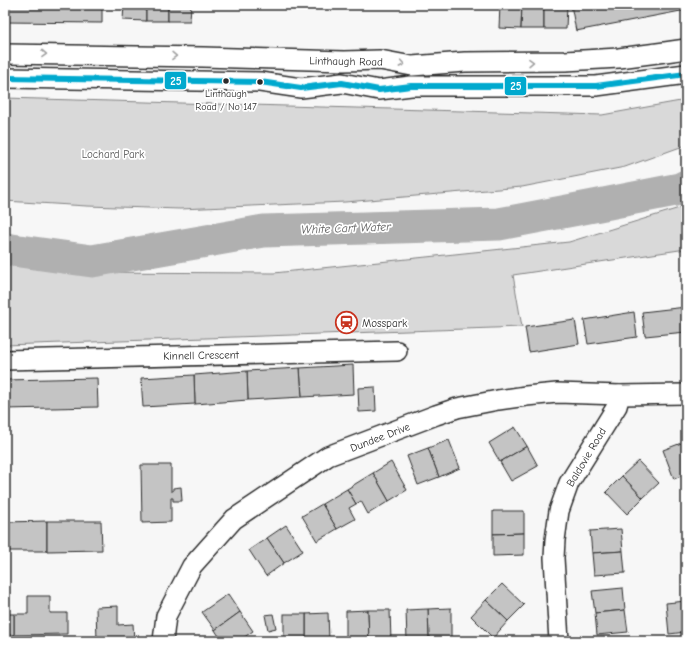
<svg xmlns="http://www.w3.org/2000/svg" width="691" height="646" font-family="'Comic Neue',sans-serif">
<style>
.green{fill:#d9d9d9;stroke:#828282}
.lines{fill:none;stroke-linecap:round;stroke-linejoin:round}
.river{stroke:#b0b0b0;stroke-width:33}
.building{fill:#c4c4c4;stroke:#2b2b2b}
.minor-casing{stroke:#2b2b2b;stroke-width:22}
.minor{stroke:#fff;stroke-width:19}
.bus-1-casing{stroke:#fff;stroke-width:9}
.bus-1{stroke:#00a9ce;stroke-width:6}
.oneway{stroke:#a0a0a0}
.bus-dot{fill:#2b2b2b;stroke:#fff;stroke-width:1.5}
.labels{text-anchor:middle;stroke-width:3.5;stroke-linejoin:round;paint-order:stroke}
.bus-label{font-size:10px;fill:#2b2b2b;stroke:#fff}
.street-label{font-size:11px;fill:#2b2b2b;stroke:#fff}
.park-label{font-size:11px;fill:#565656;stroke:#fff}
.poi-label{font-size:11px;fill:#2b2b2b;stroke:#fff;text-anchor:start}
.water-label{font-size:12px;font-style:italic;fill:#5a5a5a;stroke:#fff}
.line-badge{stroke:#fff;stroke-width:1.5}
.badge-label{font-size:11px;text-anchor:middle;font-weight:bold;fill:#fff}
</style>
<rect width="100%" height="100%" fill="#f7f7f7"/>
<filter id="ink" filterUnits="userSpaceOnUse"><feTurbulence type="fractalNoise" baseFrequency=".025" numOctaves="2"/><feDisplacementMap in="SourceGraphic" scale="8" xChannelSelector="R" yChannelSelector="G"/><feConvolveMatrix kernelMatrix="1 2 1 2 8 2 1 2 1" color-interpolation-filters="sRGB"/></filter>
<g filter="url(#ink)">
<g class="green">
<polygon points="5,98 602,115 686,100 686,145 625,167 522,187 345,202 180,209 87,206 5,201"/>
<polygon points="686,206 686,249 513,275 522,327 5,345 5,259 85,272 274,273 569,242"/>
</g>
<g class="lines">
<polyline class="river" points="5,249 92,261 264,231 499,224 599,205 680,189 686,186"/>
</g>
<g class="building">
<polygon points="5,5 102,5 102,23 5,22"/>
<polygon points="124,5 146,5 146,21 123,20"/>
<rect x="146" y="5" width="22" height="16"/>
<polygon points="168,5 191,5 190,21 168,21"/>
<polygon points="500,5 522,5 521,29 499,28"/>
<polygon points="522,5 544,5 544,29 521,29"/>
<polygon points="544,5 567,5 566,29 544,29"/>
<polygon points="571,5 686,5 686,10 576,31"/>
<polygon points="686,307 686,332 645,336 642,312"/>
<polygon points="634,312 637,337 588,344 584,320"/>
<polygon points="575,320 579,344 529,352 525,327"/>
<polygon points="353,365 354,394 302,397 300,368"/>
<polygon points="300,368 302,397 248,400 247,371"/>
<polygon points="247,371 248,400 195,404 194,375"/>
<polygon points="194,375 195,404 143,407 141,378"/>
<polygon points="97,378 98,407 5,409 5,380"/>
<polygon points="375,387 376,411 359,412 358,388"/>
<polygon points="515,427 527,446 500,462 489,443"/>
<polygon points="449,440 460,468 439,477 428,448"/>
<polygon points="684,442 686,448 686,474 674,479 663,450"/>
<polygon points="527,446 538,466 511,481 500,462"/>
<polygon points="428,448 439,477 418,485 407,456"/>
<polygon points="638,461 659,483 643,498 622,476"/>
<polygon points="391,462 407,490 389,501 373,473"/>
<polygon points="141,465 171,465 171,491 173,491 173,488 181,487 182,501 173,501 173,498 171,498 171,522 142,523"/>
<polygon points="373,473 389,501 368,514 361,501 356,504 347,489"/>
<polygon points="622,476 643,498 627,514 606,492"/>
<polygon points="347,489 356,504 349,508 355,519 337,529 322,504"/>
<polygon points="322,504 337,529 317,541 302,516"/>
<polygon points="493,511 524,511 524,533 493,534"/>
<polygon points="47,521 47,551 5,551 5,522"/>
<polygon points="47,521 101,521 102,550 47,551"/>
<polygon points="286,525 303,551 284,563 267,538"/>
<polygon points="621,529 623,551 592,553 590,531"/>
<polygon points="524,533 524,555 493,556 493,534"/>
<polygon points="267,538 284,563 266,576 249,550"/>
<polygon points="623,551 625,573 594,575 592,553"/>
<polygon points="502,584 524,605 508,621 486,600"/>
<polygon points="623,588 625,610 595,613 592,591"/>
<polygon points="228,594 240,612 215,630 202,612"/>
<polygon points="28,596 50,596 50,613 67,613 67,634 14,635 14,614 28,614"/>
<polygon points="486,600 508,621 493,638 471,616"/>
<polygon points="686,601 686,632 669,634 666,603"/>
<polygon points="118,606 118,625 133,624 134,641 97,641 96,607"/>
<polygon points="451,608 451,639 429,640 428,609"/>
<polygon points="428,609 429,640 407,641 406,610"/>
<polygon points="368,610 369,641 346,641 346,611"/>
<polygon points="368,610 390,610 391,641 369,641"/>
<polygon points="625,610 628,632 597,635 595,613"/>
<polygon points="240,612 253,631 239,641 222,641 215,630"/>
<polygon points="328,613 329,641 306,641 306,614"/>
<rect x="5" y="614" width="9" height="21"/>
<polygon points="273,614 276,628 268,630 265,615"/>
<rect x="284" y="614" width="22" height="27"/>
</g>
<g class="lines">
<defs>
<g id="minor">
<polyline points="5,54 203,57 344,61 380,60 412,66 465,62 565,61 619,58 665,52 686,49"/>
<polyline points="5,78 260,82 301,88 342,83 379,90 411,86 596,86 686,74"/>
<polyline points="5,360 397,351"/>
<polyline points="163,641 166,616 192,566 234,519 328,456 436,415 457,408 498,400 526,396 557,393 620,395 686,394"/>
<polyline points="559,641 554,558 555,540 559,511 569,483 604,427 617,406 620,395"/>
</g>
</defs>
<use href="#minor" class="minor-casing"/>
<use href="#minor" class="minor"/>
<defs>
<polyline id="bus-1" points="5,78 260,82 301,88 342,83 379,90 411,86 596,86 686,74"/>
</defs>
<use href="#bus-1" class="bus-1-casing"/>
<use href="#bus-1" class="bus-1"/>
</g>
<defs><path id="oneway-chevron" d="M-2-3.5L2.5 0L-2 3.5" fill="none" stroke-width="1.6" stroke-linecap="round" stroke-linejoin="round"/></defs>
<g class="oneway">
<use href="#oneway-chevron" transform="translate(44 54) rotate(1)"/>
<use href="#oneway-chevron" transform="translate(174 56) rotate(1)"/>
<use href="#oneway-chevron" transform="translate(531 62) rotate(-1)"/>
<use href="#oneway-chevron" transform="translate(402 64) rotate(11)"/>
</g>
</g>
<defs>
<symbol id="station-ring" viewBox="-11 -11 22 22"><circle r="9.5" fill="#fff" stroke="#c8321e" stroke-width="1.5"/><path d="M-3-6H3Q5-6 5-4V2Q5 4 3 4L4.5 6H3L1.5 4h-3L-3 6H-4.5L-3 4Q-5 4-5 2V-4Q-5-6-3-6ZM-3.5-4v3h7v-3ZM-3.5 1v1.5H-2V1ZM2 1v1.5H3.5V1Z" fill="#c8321e"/></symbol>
</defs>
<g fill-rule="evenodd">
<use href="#station-ring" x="334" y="310" width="25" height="25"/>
</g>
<g class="bus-dot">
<circle cx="226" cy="81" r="3.5"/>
<circle cx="260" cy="82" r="3.5"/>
</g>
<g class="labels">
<g class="bus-label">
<text x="226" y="97">Linthaugh<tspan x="226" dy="13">Road / No 147</tspan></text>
</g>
<g class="street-label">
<text transform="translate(346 61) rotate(1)" y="4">Linthaugh Road</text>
<text transform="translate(201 355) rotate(-1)" y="4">Kinnell Crescent</text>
<text transform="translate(380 437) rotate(-21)" y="4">Dundee Drive</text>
<text transform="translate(586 457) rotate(-59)" y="4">Baldovie Road</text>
</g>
<g class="park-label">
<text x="113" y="158">Lochard Park</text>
</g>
<g class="poi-label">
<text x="362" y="327">Mosspark</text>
</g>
<g class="water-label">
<text transform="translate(346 228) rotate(-2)" y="4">White Cart Water</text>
</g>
</g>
<g class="line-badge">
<rect x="164" y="71" width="23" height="19" rx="4" fill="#00a9ce"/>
<rect x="504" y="76" width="23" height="20" rx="4" fill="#00a9ce"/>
</g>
<g class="badge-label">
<text x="176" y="85">25</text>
<text x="516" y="90">25</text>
</g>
<rect width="691" height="646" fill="none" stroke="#fff" stroke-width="20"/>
<rect x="10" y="10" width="671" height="626" fill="none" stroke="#2b2b2b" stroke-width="1.5" filter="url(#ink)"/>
</svg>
